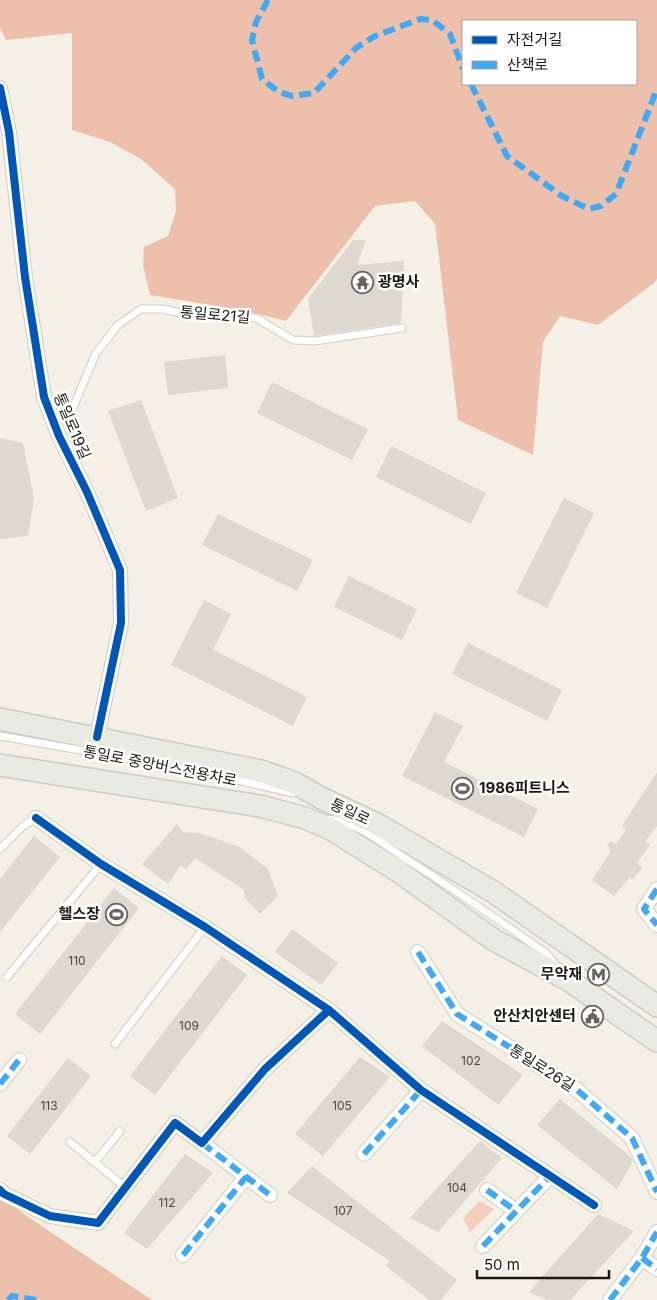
<svg xmlns="http://www.w3.org/2000/svg" width="657" height="1300" font-family="Inter,'Noto Sans KR',sans-serif">
<style>
.green{fill:#f6cebc}
.forest{fill:#edc0ac;fill-rule:evenodd}
.building{fill:#ddd8d0}
.lines{fill:none;stroke-linecap:round;stroke-linejoin:round}
.lane-casing{stroke:#d0cdc4;stroke-width:9}
.street-casing{stroke:#d0cdc4;stroke-width:16}
.primary-casing{stroke:#cdcbc7;stroke-width:24}
.lane{stroke:#fdfdfb;stroke-width:7}
.street{stroke:#fdfdfb;stroke-width:14}
.primary{stroke:#e9eae1;stroke-width:21}
.quiet{stroke:#3fa9f5;stroke-width:6;stroke-dasharray:12 6;stroke-linecap:butt}
.cycleway-casing{stroke:#fff;stroke-width:11}
.cycleway{stroke:#0057b8;stroke-width:8}
.labels{text-anchor:middle;stroke-width:5;stroke-linejoin:round;paint-order:stroke}
.number-label{font-size:12px;fill:#4d4a43}
.poi-label{font-size:15px;font-weight:bold;fill:#1a1811;stroke:#fff;text-anchor:end}
.street-label{font-size:15px;fill:#1a1811;stroke:#fff}
</style>
<rect width="100%" height="100%" fill="#f4f0e6"/>
<polygon class="green" points="480,1201 494,1209 470,1232 463,1218"/>
<g class="forest">
<path d="M0,0H657V279L654,283L598,325L560,316L543,342L533,455L458,420L435,224L415,201L375,206L286,321L241,310L150,295L143,265L144,247L168,236L176,211L175,189L141,159L110,142L72,130V33L6,40L0,28ZM636,21V84H463V21Z"/>
<polygon points="0,1198 152,1300 0,1300"/>
</g>
<g class="building">
<polygon points="353,240 366,240 357,265 404,261 401,323 314,336 308,299"/>
<polygon points="225,355 228,388 168,395 164,362"/>
<polygon points="272,382 368,429 352,460 257,413"/>
<polygon points="141,400 178,498 146,511 108,411"/>
<polygon points="0,438 23,443 34,498 28,536 0,539"/>
<polygon points="391,446 486,493 471,524 376,477"/>
<polygon points="564,498 594,513 547,608 516,593"/>
<polygon points="218,514 313,560 297,591 202,545"/>
<polygon points="349,576 417,609 402,640 334,607"/>
<polygon points="204,600 231,614 213,650 307,697 293,726 171,665"/>
<polygon points="468,643 562,690 547,721 452,674"/>
<polygon points="435,712 463,726 444,762 538,809 524,837 402,776"/>
<polygon points="657,772 657,826 645,841 650,845 637,863 642,868 632,880 630,877 614,896 592,880 611,851 607,845 611,841 616,844 626,830 622,826"/>
<polygon points="177,824 183,832 199,833 240,847 268,869 278,896 260,914 245,898 244,890 195,858 186,869 181,865 168,884 142,864"/>
<polygon points="34,836 60,857 0,932 0,879"/>
<polygon points="114,888 139,908 40,1034 15,1014"/>
<polygon points="292,929 338,963 321,985 275,952"/>
<polygon points="222,956 247,975 155,1095 130,1076"/>
<polygon points="442,1021 523,1075 498,1105 422,1046"/>
<polygon points="360,1057 390,1077 323,1156 295,1134"/>
<polygon points="68,1058 91,1076 30,1154 7,1136"/>
<polygon points="560,1099 631,1157 633,1161 617,1189 537,1125"/>
<polygon points="480,1141 502,1158 438,1232 410,1218"/>
<polygon points="185,1154 213,1173 147,1249 124,1233"/>
<polygon points="312,1166 457,1280 441,1300 429,1300 386,1266 390,1261 287,1193"/>
<polygon points="598,1214 634,1231 570,1300 547,1300 529,1292"/>
</g>
<g class="lines">
<defs>
<g id="lane">
<polyline points="51,416 70,415 96,353 118,325 141,309 163,309 185,314 202,311 256,318 293,340 315,341 402,328"/>
<polyline points="0,736 193,770 293,793"/>
<path d="M326,819C353,820 378,840 400,855C450,886 498,920 546,953L557,966"/>
<polyline points="0,849 23,826 36,818"/>
<polyline points="7,977 101,864"/>
<polyline points="115,1044 205,927"/>
<polyline points="70,1142 125,1187"/>
<polyline points="95,1162 120,1131"/>
</g>
<g id="street">
<polyline points="0,88 9,132 25,277 44,397 59,436 87,492 120,570 121,623 97,737"/>
<polyline points="36,818 101,864 205,927 329,1010 421,1090 594,1205"/>
<polyline points="657,889 644,909 657,925"/>
<polyline points="418,952 457,1014 576,1089 632,1138 657,1192"/>
<polyline points="0,1084 19,1060"/>
<polyline points="202,1143 270,1195"/>
<polyline points="364,1154 421,1090"/>
<polyline points="0,1190 4,1194 50,1216 98,1223 175,1123 202,1143 265,1069 329,1010"/>
<polyline points="487,1190 516,1211"/>
<polyline points="483,1246 550,1176"/>
<polyline points="183,1255 246,1177"/>
<polyline points="642,1258 657,1269"/>
<polyline points="610,1300 642,1258 657,1232"/>
</g>
<g id="primary">
<polyline points="0,719 261,771 295,783 321,798 377,824 492,891 657,1006"/>
<polyline points="0,765 260,806 305,818 331,829 398,871 494,940 570,981 657,1041"/>
</g>
</defs>
<use href="#lane" class="lane-casing"/>
<use href="#street" class="street-casing"/>
<use href="#primary" class="primary-casing"/>
<use href="#lane" class="lane"/>
<use href="#street" class="street"/>
<use href="#primary" class="primary"/>
<g class="quiet">
<polyline points="268,0 256,22 252,40 262,79 279,92 292,96 314,93 356,48 375,36 420,19 432,20 450,34 463,69"/>
<polyline points="471,84 507,156 562,196 589,209 601,206 616,194 657,89"/>
<polyline points="657,889 644,909 657,925"/>
<polyline points="418,952 457,1014 576,1089 632,1138 657,1192"/>
<polyline points="0,1084 19,1060"/>
<polyline points="202,1143 270,1195"/>
<polyline points="364,1154 421,1090"/>
<polyline points="487,1190 516,1211"/>
<polyline points="483,1246 550,1176"/>
<polyline points="183,1255 246,1177"/>
<polyline points="642,1258 657,1269"/>
<polyline points="8,1300 12,1296 37,1300"/>
<polyline points="610,1300 642,1258 657,1232"/>
</g>
<defs>
<g id="cycleway">
<polyline points="0,88 9,132 25,277 44,397 59,436 87,492 120,570 121,623 97,737"/>
<polyline points="36,818 101,864 205,927 329,1010 421,1090 594,1205"/>
<polyline points="0,1190 4,1194 50,1216 98,1223 175,1123 202,1143 265,1069 329,1010"/>
</g>
</defs>
<use href="#cycleway" class="cycleway-casing"/>
<use href="#cycleway" class="cycleway"/>
</g>
<defs>
<symbol id="temple-ring" viewBox="-11 -11 22 22"><circle r="9.5" fill="#fff" stroke="#66645c" stroke-width="1.5"/><path d="M0-6L5-2H3V0L6.5 2.5H4V6H1.5V3h-3V6H-4V2.5H-6.5L-3 0V-2H-5Z" fill="#66645c"/></symbol>
<symbol id="stadium-ring" viewBox="-11 -11 22 22"><circle r="9.5" fill="#fff" stroke="#66645c" stroke-width="1.5"/><path d="M0-5a6.5 5 0 1 0 0 10a6.5 5 0 1 0 0-10ZM-3.5-1.8h7v3.6h-7Z" fill="#66645c"/></symbol>
<symbol id="metro-ring" viewBox="-11 -11 22 22"><circle r="9.5" fill="#fff" stroke="#66645c" stroke-width="1.5"/><path d="M-5.5 5V-5H-3L0 0L3-5H5.5V5H3V-.5L0 4L-3-.5V5Z" fill="#66645c"/></symbol>
<symbol id="civic-ring" viewBox="-11 -11 22 22"><circle r="9.5" fill="#fff" stroke="#66645c" stroke-width="1.5"/><path d="M-.6-6.5H3V-4.5H.6V-3L4-1V1h2V6H-6V1h2V-1L-.6-3ZM-1.2 2.5V6h2.4V2.5Z" fill="#66645c"/></symbol>
</defs>
<g fill-rule="evenodd">
<use href="#temple-ring" x="350" y="270" width="25" height="25"/>
<use href="#stadium-ring" x="450" y="776" width="25" height="25"/>
<use href="#stadium-ring" x="104" y="902" width="25" height="25"/>
<use href="#metro-ring" x="586" y="962" width="25" height="25"/>
<use href="#civic-ring" x="580" y="1004" width="25" height="25"/>
</g>
<g class="labels">
<g class="number-label">
<text x="77" y="965">110</text>
<text x="189" y="1030">109</text>
<text x="471" y="1065">102</text>
<text x="49" y="1110">113</text>
<text x="342" y="1110">105</text>
<text x="457" y="1192">104</text>
<text x="167" y="1207">112</text>
<text x="343" y="1215">107</text>
</g>
<g class="poi-label">
<text x="378" y="287" text-anchor="start">광명사</text>
<text x="479" y="793" text-anchor="start">1986피트니스</text>
<text x="100" y="919">헬스장</text>
<text x="582" y="979">무악재</text>
<text x="576" y="1021">안산치안센터</text>
</g>
<g class="street-label">
<text transform="translate(215 315) rotate(5)" y="5">통일로21길</text>
<text transform="translate(72 426) rotate(67)" y="5">통일로19길</text>
<text transform="translate(160 766) rotate(11)" y="5">통일로 중앙버스전용차로</text>
<text transform="translate(350 812) rotate(25)" y="5">통일로</text>
<text transform="translate(542 1068) rotate(32)" y="5">통일로26길</text>
</g>
</g>
<rect x="462" y="20" width="175" height="65" fill="#ffffff" stroke="#a3a3a0"/>
<rect x="472" y="36" width="25" height="8" fill="#0057b8" stroke="#a3a3a0"/>
<text x="507" y="45" font-size="15" fill="#1a1811">자전거길</text>
<rect x="472" y="61" width="25" height="8" fill="#3fa9f5" stroke="#a3a3a0"/>
<text x="507" y="70" font-size="15" fill="#1a1811">산책로</text>
<path d="M477 1270v8h132v-8" fill="none" stroke="#1a1811" stroke-width="2.5"/>
<text x="484" y="1270" font-size="15" fill="#1a1811" stroke="#ffffff" stroke-width="4" paint-order="stroke">50 m</text>
</svg>
